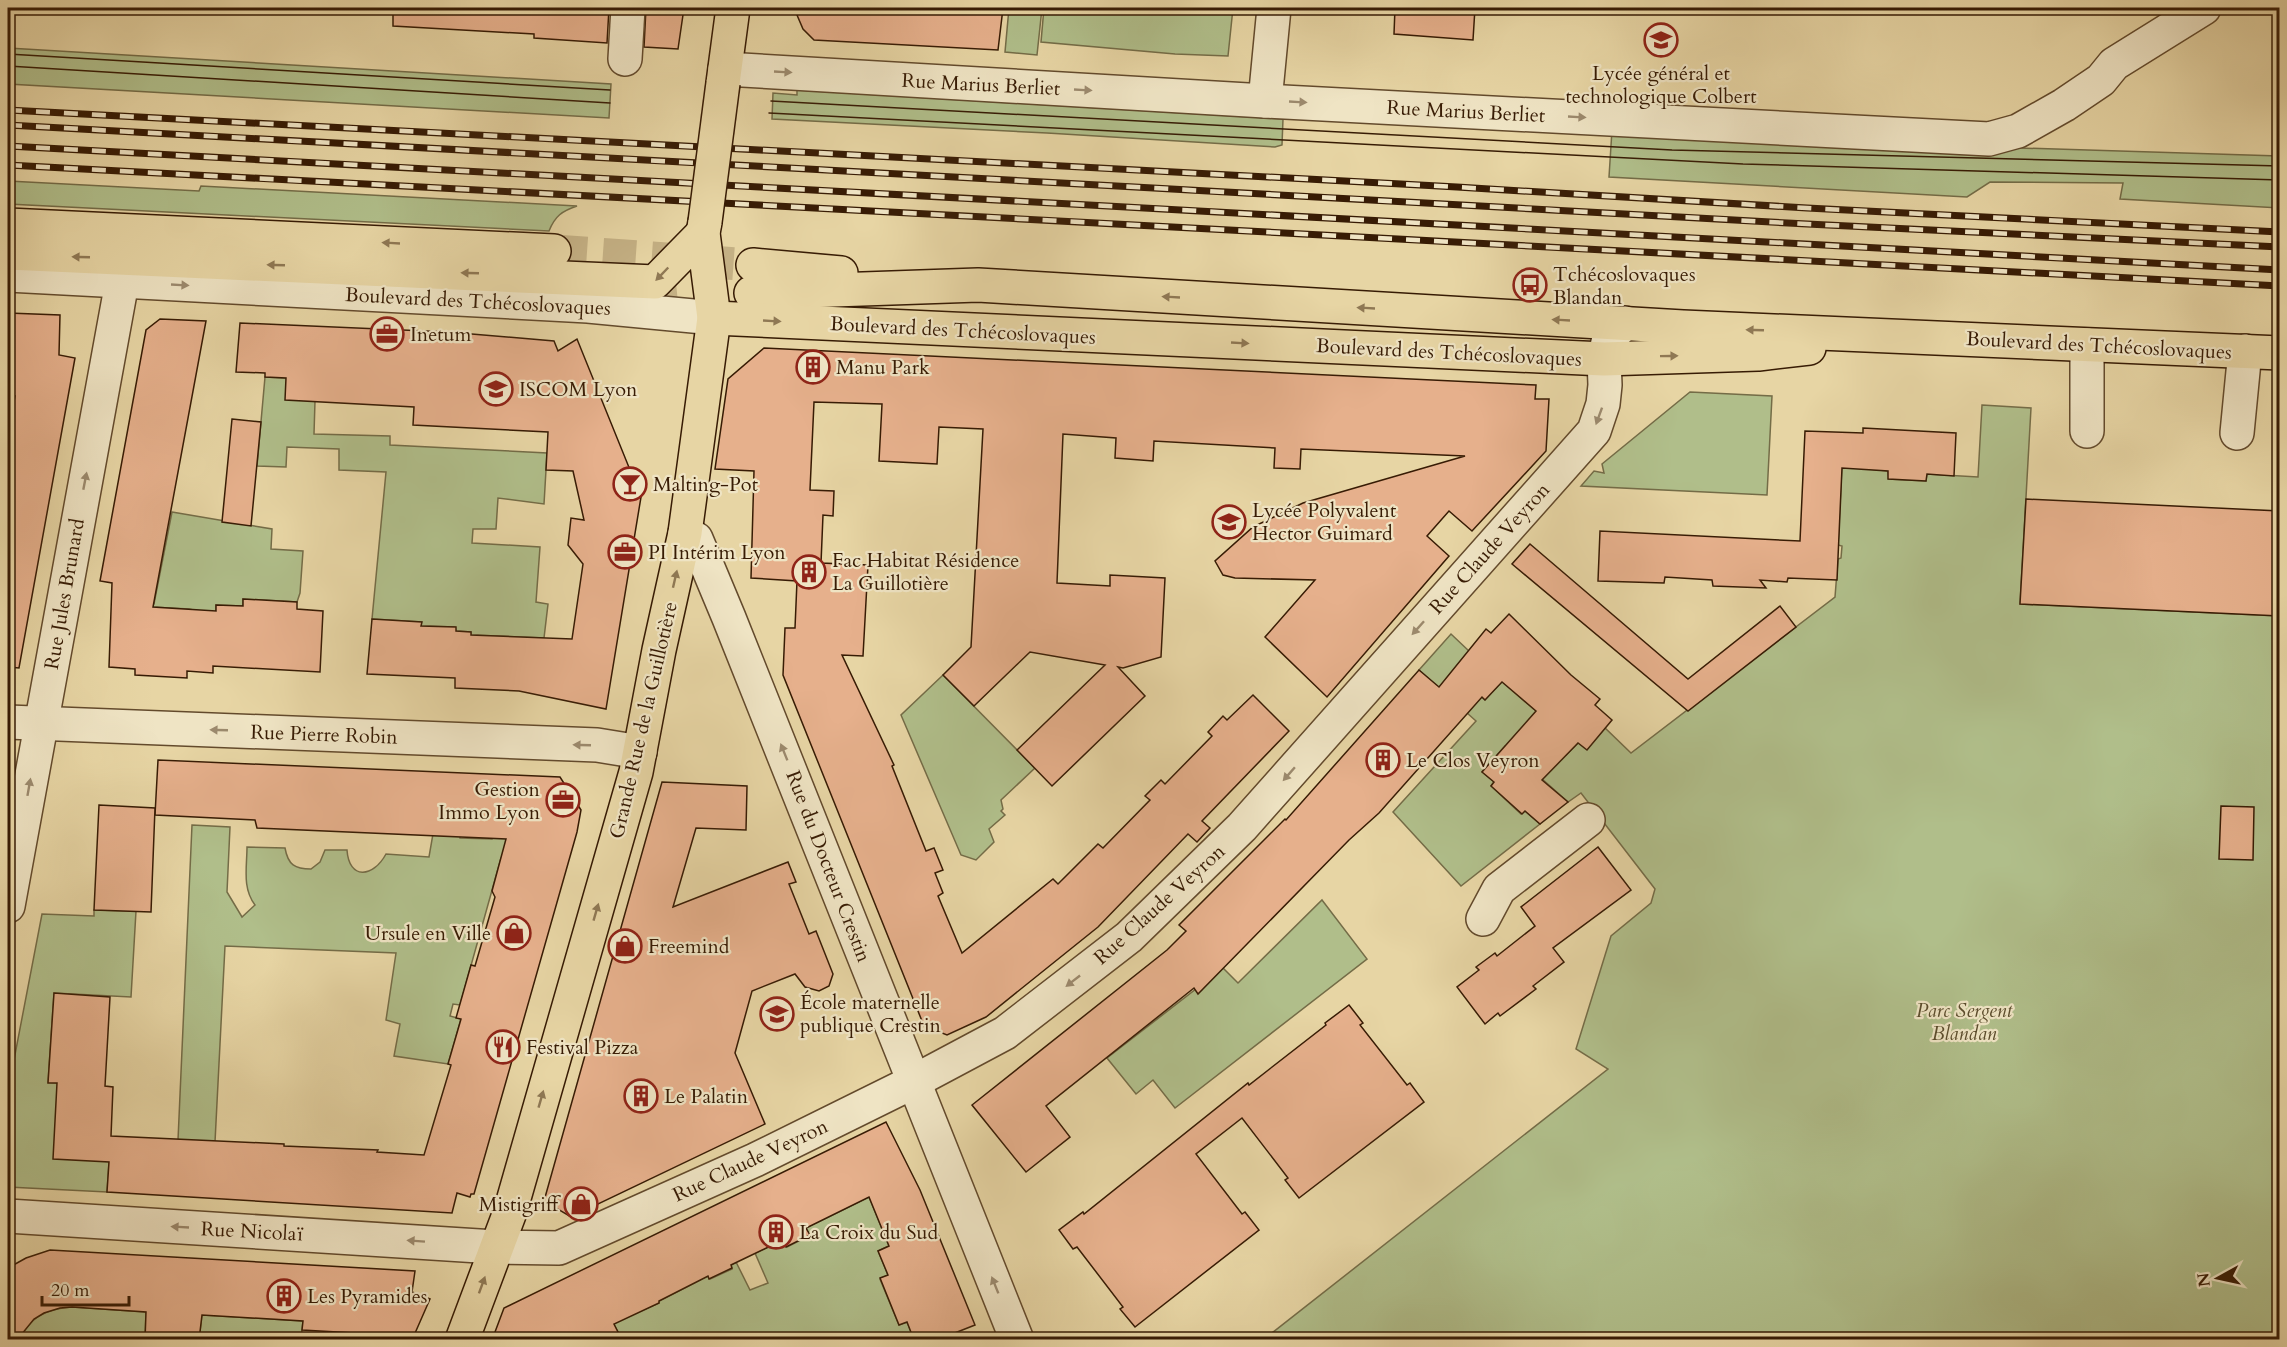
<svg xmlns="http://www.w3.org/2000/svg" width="2287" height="1347" font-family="Cardo,serif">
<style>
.green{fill:#b0be8a;stroke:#746c47;stroke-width:1.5}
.building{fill:#e6b08c;stroke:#371b04;stroke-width:1.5}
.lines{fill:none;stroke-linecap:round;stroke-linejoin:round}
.major-tunnel{stroke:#c4b084;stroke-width:33;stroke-dasharray:33 16;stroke-linecap:butt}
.minor-casing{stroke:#634a2c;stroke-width:36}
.major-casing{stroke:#371b04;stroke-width:36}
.minor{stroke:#efe4c4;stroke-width:33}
.major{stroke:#e7d5a4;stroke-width:33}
.tram{stroke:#371b04;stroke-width:1.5}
.rail-casing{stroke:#371b04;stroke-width:7}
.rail{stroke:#efe4c4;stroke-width:4.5;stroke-dasharray:14;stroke-linecap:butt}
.major-bridge-casing{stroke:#371b04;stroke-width:36;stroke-linecap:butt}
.major-bridge{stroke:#e7d5a4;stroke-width:33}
.oneway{fill:#9c8a6e}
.oneway2{fill:#8f7854}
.labels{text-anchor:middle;stroke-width:4.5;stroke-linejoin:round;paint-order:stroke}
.poi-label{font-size:20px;fill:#371b04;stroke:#efe4c4;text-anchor:start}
.street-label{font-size:20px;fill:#371b04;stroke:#efe4c4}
.park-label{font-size:20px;font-style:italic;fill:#5b4c2c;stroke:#efe4c4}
</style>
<rect width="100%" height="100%" fill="#e7d5a4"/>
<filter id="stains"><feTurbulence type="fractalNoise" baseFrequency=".00333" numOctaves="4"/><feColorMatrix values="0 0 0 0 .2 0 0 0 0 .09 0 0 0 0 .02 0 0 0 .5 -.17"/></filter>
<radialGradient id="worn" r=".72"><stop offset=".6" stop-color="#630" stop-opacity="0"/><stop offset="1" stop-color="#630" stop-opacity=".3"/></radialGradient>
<g class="green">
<polygon points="1009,8 1042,8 1037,55 1005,52"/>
<polygon points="1044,8 1233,8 1228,56 1175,54 1041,42"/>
<polygon points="8,48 611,84 609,118 8,84"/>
<polygon points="797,90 1283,119 1282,145 1275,147 1047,133 772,119 773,93 797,95"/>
<polygon points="1612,130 1633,136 2279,156 2280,208 2120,199 2123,183 1990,182 1967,197 1609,177"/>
<path d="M8,181L199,191L201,186L577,206C562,211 555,216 549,231L8,204Z"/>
<polygon points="265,377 286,378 315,401 314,434 390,436 390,445 547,453 544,504 498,498 496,529 473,529 472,543 540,547 536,602 548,604 544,638 471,635 471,632 456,631 455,627 421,626 421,622 372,619 386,472 339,470 339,449 287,447 286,467 257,466"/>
<polygon points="1690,392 1772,396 1767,495 1581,486 1594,471 1604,473 1602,464"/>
<polygon points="1982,405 2031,408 2020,604 2279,616 2279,1339 1263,1340 1608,1069 1576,1049 1611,936 1651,903 1655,889 1581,793 1568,802 1505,746 1482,772 1494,782 1491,786 1521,814 1525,811 1540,824 1461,886 1393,812 1476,721 1419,670 1451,634 1470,652 1453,672 1485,700 1510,672 1519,696 1536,711 1566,755 1578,743 1605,728 1631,753 1835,597 1838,559 1841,558 1842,546 1838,545 1842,466 1888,471 1889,479 1926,481 1927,474 1978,477"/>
<polygon points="172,512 272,529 271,549 303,551 300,593 297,602 243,599 243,606 216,605 216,615 189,609 151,607 154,604"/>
<polygon points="943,675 1035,768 1001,800 1003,809 1001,811 1005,815 989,829 994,842 976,860 961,855 901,715"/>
<path d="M192,825L230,827L227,892L242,917L255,905C242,888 247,867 247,847L285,848C288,865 295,869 311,869L320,862L325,850H347C349,880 373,878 386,854L429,857L434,828L460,829V838L492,839L502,831L515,849L501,858L460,1005L453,1004L450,1016L461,1019L448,1064L394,1056L400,1024L386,1020L396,953L225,946L215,1142L178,1140Z"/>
<polygon points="1322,900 1367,959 1175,1108 1153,1080 1136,1094 1107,1058 1223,968 1238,983"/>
<polygon points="94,910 136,911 131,997 54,993 48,1082 57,1083 109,1162 107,1192 8,1187 8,1091 42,914 94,916"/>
<polygon points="869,1197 889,1246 878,1251 888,1275 880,1279 899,1325 907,1322 914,1339 622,1339 613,1323 659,1303 659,1301 708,1276 710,1279 732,1269 731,1265 736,1262 750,1290 768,1283 755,1253 783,1240 787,1247 809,1236 806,1228"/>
<path d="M72,1307L146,1312L145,1339L19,1340C29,1317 49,1308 72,1307Z"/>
<polygon points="202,1315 303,1321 301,1339 199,1340"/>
</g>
<g class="building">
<polygon points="393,8 609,8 607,43 534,38 534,34 393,26"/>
<polygon points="646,8 684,8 678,49 644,47"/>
<polygon points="794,8 1003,8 998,50 814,40 803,29"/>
<polygon points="1395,8 1475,8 1473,40 1394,34"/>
<polygon points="8,313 60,315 59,355 75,358 19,668 8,667 8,436 15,396 8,395"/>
<polygon points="160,319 206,321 153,607 216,611 216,605 243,606 243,599 297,602 297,609 323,611 320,672 213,666 213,673 187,671 187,678 135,675 135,669 109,667 112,583 100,581 146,330"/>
<polygon points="240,323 448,332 554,341 558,351 577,339 641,497 606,709 519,691 455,688 455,678 367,674 372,619 422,622 421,626 456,627 456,631 471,632 471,635 572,639 583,564 568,545 571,518 584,520 573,471 546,470 548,432 413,425 414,407 285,400 286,378 265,377 265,373 236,372"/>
<polygon points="764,348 1536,385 1535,399 1549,399 1546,451 1472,531 1449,511 1427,536 1449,556 1327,697 1265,637 1315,580 1235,578 1223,575 1215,561 1253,527 1303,503 1465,456 1301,449 1300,469 1274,468 1275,448 1154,441 1153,461 1115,458 1116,438 1063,434 1057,583 1110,586 1110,575 1165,578 1161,657 1123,668 1118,667 1145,696 1052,786 1017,750 1105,665 1030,652 974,706 943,675 971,647 983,429 939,427 937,464 879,461 882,404 814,402 810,490 834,491 833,516 823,515 821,563 868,565 863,656 842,655 894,765 892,766 926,851 934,848 943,870 935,873 943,893 938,896 962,953 1053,879 1058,884 1098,844 1103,848 1150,800 1145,796 1161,780 1165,784 1212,736 1208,732 1223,716 1227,720 1253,695 1289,731 1202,821 1210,828 1197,842 1188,834 1098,927 986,1017 947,1035 924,1026 783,675 785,628 795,628 797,581 751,578 754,471 715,469 728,379"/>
<polygon points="232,419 261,422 251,526 222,522"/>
<polygon points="1863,428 1956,433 1954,476 1927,474 1926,481 1888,479 1888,471 1842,468 1837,580 1788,578 1787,582 1760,580 1766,588 1713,586 1712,580 1665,577 1664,583 1598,581 1600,531 1800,541 1805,431 1863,433"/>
<polygon points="2026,499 2280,511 2280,616 2020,604"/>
<polygon points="1530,544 1688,679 1780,606 1796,627 1688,711 1512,564"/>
<polygon points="1509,614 1571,675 1600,699 1595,705 1612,720 1587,750 1578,743 1542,780 1568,802 1540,824 1525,811 1522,814 1491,786 1494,782 1482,772 1536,711 1502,682 1485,700 1482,697 1379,813 1349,840 1198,994 1194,988 1046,1106 1070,1137 1026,1172 972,1105 1167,950 1186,931 1179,925 1285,819 1286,820 1419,670 1439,687 1486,629 1491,633"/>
<polygon points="158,760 560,777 581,810 577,832 474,1194 471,1194 470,1197 457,1193 452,1213 107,1192 109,1162 53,1159 57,1083 48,1083 54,993 110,997 105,1086 113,1087 111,1136 284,1144 284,1146 378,1150 377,1152 424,1155 451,1065 448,1064 461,1019 456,1018 471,965 475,966 495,897 492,891 506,839 257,828 255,820 155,815"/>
<polygon points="662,782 747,786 746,830 696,828 673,907 788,862 796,882 789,884 809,934 816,931 833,974 829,986 819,991 805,987 795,974 752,991 735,1053 765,1124 571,1217 544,1201"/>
<polygon points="99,805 155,808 151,912 94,910"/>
<polygon points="2221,806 2254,807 2253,860 2219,859"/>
<polygon points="1598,847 1631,890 1553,948 1564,962 1533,986 1536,989 1500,1016 1498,1013 1485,1024 1457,987 1479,970 1476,967 1495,953 1497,956 1535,926 1521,907"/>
<polygon points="1349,1005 1363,1023 1360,1025 1407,1085 1410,1083 1424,1102 1299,1198 1285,1180 1288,1178 1242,1118 1196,1154 1242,1214 1245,1212 1259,1230 1135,1327 1120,1309 1123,1307 1077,1247 1073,1249 1059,1230 1083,1212 1084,1214 1248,1083 1249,1085 1326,1025 1325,1023"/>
<polygon points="886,1122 920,1190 975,1325 937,1340 914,1340 907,1322 899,1325 880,1278 888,1275 878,1251 889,1246 869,1197 806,1228 810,1235 786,1247 783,1240 731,1265 732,1268 709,1279 708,1276 659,1301 659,1303 614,1324 622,1340 492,1340 504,1308"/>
<polygon points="50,1250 415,1271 412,1292 430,1299 412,1340 370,1340 372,1334 302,1330 303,1321 202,1315 199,1340 145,1340 146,1312 72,1307 60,1308 44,1313 34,1319 17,1340 8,1340 8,1268 26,1258"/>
</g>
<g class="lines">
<g class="major-tunnel">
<polyline points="554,251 753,265"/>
<polyline points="645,304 751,293"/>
</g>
<defs>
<g id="minor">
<polyline points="625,59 628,8"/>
<polyline points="725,69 1265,101 1989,139 2018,131 2064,105 2101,80 2114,64 2204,8"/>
<polyline points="1265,101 1274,8"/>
<polyline points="8,275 588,306 714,318"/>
<polyline points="2087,345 2087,431"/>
<polyline points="2237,433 2245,351"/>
<polyline points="685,533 696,539 729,618 1017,1340"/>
<polyline points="8,722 597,745 640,752"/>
<polyline points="8,906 122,282"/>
<polyline points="1483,919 1499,889 1588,820"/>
<polyline points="8,1216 495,1247 559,1248 755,1160 913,1082 1005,1033 1129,937 1242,827 1594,431 1603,404 1605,385 1604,359 1609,338 1625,323"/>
</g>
<g id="major">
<polyline points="723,83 733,8"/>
<polyline points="8,225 554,251"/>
<polyline points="8,253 655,282 703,233"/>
<polyline points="753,265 841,273"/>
<polyline points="751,293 978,285 1683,327 2280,353"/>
<polyline points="714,318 1604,359 1758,354 1809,348"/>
<polyline points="462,1340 510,1212 636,772 659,650 685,533 714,318 703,233 705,222"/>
</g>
</defs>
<use href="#minor" class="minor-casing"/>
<use href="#major" class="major-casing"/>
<use href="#minor" class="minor"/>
<use href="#major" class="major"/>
<g class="tram">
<polyline points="8,54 610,90"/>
<polyline points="8,66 610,103"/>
<polyline points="771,101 1672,150 2280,166"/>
<polyline points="769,113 1743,164 2280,180"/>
</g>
<defs>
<g id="rail">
<polyline points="8,110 1457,187 1807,208 2280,232"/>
<polyline points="8,125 1807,224 2280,247"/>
<polyline points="8,146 2280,270"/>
<polyline points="8,165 2280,286"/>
</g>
</defs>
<use href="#rail" class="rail-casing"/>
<use href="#rail" class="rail"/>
<defs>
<polyline id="major-bridge" points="705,222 723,83"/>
</defs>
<use href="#major-bridge" class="major-bridge-casing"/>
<use href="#major-bridge" class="major-bridge"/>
</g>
<defs><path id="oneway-solid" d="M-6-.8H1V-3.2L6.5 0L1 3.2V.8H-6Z" transform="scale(1.5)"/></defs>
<g class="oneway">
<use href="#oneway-solid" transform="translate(783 72) rotate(3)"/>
<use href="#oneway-solid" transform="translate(1083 90) rotate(3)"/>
<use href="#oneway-solid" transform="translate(1298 102) rotate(3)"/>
<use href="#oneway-solid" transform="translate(1577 117) rotate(3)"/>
<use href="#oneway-solid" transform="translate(180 285) rotate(3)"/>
<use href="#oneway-solid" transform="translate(1599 416) rotate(110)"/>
<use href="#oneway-solid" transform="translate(85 481) rotate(-79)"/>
<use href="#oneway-solid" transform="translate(1418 628) rotate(132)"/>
<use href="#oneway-solid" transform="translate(219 730) rotate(-178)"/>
<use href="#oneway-solid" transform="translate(582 745) rotate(-178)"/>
<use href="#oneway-solid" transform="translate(784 752) rotate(-112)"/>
<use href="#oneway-solid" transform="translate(1289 774) rotate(131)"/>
<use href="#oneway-solid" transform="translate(29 787) rotate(-80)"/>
<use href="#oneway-solid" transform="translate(1073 981) rotate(142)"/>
<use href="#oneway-solid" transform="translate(180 1227) rotate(-177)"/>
<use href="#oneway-solid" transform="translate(416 1241) rotate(-176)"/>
<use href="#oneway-solid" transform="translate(995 1285) rotate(-112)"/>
</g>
<g class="oneway2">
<use href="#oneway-solid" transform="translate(391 243) rotate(-177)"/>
<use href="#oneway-solid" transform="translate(81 257) rotate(-178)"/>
<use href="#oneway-solid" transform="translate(276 265) rotate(-178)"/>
<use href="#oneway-solid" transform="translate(470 273) rotate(-178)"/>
<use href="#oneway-solid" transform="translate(662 274) rotate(134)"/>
<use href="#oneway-solid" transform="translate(1171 297) rotate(-177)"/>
<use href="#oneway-solid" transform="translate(1366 308) rotate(-177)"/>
<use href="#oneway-solid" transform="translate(1561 320) rotate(-177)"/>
<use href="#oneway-solid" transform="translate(772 321) rotate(3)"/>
<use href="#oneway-solid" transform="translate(1755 330) rotate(-178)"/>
<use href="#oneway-solid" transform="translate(1240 343) rotate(3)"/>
<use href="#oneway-solid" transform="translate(1669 356) rotate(-1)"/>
<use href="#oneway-solid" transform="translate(675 579) rotate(-77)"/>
<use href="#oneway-solid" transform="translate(596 912) rotate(-74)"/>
<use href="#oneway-solid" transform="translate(541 1099) rotate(-74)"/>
<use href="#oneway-solid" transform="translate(482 1285) rotate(-70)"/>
</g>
<defs>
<symbol id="school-ring" viewBox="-11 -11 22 22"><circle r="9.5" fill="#efe4c4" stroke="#8f2418" stroke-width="1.5"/><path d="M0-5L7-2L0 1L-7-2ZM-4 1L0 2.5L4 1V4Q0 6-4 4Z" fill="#8f2418"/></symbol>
<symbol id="bus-ring" viewBox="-11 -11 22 22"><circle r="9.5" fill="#efe4c4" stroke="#8f2418" stroke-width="1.5"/><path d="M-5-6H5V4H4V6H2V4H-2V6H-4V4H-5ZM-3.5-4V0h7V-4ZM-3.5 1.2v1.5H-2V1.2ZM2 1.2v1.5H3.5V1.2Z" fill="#8f2418"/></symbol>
<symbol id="office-ring" viewBox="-11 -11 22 22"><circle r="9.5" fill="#efe4c4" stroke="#8f2418" stroke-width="1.5"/><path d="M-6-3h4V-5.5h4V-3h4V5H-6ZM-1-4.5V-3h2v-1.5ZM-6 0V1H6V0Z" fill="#8f2418"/></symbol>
<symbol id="building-ring" viewBox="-11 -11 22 22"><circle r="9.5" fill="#efe4c4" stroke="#8f2418" stroke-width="1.5"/><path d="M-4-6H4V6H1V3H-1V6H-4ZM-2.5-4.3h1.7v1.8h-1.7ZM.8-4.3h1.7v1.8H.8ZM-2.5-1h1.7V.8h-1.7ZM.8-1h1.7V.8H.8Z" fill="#8f2418"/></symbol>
<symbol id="university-ring" viewBox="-11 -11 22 22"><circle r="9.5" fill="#efe4c4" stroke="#8f2418" stroke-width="1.5"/><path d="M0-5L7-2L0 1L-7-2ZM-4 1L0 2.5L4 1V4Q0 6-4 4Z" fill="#8f2418"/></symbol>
<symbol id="bar-ring" viewBox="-11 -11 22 22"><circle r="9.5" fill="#efe4c4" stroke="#8f2418" stroke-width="1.5"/><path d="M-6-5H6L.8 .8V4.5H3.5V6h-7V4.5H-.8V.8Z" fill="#8f2418"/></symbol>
<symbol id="shop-ring" viewBox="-11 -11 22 22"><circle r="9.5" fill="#efe4c4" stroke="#8f2418" stroke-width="1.5"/><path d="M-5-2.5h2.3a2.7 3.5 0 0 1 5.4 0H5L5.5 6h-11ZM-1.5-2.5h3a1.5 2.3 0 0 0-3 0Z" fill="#8f2418"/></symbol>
<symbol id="restaurant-ring" viewBox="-11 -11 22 22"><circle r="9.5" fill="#efe4c4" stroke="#8f2418" stroke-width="1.5"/><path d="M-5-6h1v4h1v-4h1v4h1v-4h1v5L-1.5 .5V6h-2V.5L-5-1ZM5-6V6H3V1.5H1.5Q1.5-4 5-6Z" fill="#8f2418"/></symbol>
</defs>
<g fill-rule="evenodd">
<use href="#school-ring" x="1642" y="21" width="38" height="38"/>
<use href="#bus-ring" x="1511" y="266" width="38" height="38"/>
<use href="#office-ring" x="368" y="315" width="38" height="38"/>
<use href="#building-ring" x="794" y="348" width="38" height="38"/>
<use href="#university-ring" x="477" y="370" width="38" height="38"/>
<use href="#bar-ring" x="611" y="465" width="38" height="38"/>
<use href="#school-ring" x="1210" y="503" width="38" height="38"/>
<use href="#office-ring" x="606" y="533" width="38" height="38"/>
<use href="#building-ring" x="790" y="553" width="38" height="38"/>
<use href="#building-ring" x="1364" y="741" width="38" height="38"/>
<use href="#office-ring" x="544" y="781" width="38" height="38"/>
<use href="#shop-ring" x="495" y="914" width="38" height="38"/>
<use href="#shop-ring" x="606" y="927" width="38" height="38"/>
<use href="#school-ring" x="758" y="995" width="38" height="38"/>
<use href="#restaurant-ring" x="484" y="1028" width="38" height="38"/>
<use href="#building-ring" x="622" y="1077" width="38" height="38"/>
<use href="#shop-ring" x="562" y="1185" width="38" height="38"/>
<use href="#building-ring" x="757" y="1213" width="38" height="38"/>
<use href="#building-ring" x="265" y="1277" width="38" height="38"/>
</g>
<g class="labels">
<g class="poi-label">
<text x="1661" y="80" text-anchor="middle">Lycée général et<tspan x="1661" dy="23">technologique Colbert</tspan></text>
<text x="1553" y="281">Tchécoslovaques<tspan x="1553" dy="23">Blandan</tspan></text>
<text x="410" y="341">Inetum</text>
<text x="836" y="374">Manu Park</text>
<text x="519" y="396">ISCOM Lyon</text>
<text x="653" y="491">Malting-Pot</text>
<text x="1252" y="517">Lycée Polyvalent<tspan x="1252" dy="23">Hector Guimard</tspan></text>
<text x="648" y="559">PI Intérim Lyon</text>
<text x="832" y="567">Fac Habitat Résidence<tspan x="832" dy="23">La Guillotière</tspan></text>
<text x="1406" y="767">Le Clos Veyron</text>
<text x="540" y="796" text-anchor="end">Gestion<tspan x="540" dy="23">Immo Lyon</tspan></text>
<text x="491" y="940" text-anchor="end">Ursule en Ville</text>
<text x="648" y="953">Freemind</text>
<text x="800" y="1009">École maternelle<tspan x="800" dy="23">publique Crestin</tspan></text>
<text x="526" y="1054">Festival Pizza</text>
<text x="664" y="1103">Le Palatin</text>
<text x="558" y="1211" text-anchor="end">Mistigriff</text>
<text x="799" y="1239">La Croix du Sud</text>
<text x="307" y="1303">Les Pyramides</text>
</g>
<g class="street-label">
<text transform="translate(981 84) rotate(3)" y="7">Rue Marius Berliet</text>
<text transform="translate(1466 111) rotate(3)" y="7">Rue Marius Berliet</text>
<text transform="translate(478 301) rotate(3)" y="7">Boulevard des Tchécoslovaques</text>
<text transform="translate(963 330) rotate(3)" y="7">Boulevard des Tchécoslovaques</text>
<text transform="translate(2099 345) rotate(3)" y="7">Boulevard des Tchécoslovaques</text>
<text transform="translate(1449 352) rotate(3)" y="7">Boulevard des Tchécoslovaques</text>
<text transform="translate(1489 548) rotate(-48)" y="7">Rue Claude Veyron</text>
<text transform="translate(64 594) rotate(-80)" y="7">Rue Jules Brunard</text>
<text transform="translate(643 720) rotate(-77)" y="7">Grande Rue de la Guillotière</text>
<text transform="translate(324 734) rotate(2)" y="7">Rue Pierre Robin</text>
<text transform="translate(829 866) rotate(69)" y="7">Rue du Docteur Crestin</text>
<text transform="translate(1159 904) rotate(-42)" y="7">Rue Claude Veyron</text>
<text transform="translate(750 1160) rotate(-25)" y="7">Rue Claude Veyron</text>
<text transform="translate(252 1231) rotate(3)" y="7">Rue Nicolaï</text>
</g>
<g class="park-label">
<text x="1964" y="1017">Parc Sergent<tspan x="1964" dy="23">Blandan</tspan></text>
</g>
</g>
<rect width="2287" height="1347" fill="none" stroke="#e7d5a4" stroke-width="30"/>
<rect x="9" y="9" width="2269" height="1329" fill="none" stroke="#371b04" stroke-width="3"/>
<rect x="15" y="15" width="2257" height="1317" fill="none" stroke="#371b04" stroke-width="1.5"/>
<g transform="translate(2218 1278) rotate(262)" stroke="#efe4c4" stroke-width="4.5" paint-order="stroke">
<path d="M0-4.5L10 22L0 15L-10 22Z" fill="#371b04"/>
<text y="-9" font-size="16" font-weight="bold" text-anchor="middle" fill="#371b04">N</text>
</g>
<path d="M42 1296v9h87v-9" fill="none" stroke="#371b04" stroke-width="3"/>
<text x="51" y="1296" font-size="18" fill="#371b04" stroke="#efe4c4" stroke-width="4.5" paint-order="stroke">20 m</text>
<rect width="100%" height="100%" filter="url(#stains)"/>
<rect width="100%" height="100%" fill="url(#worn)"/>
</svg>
